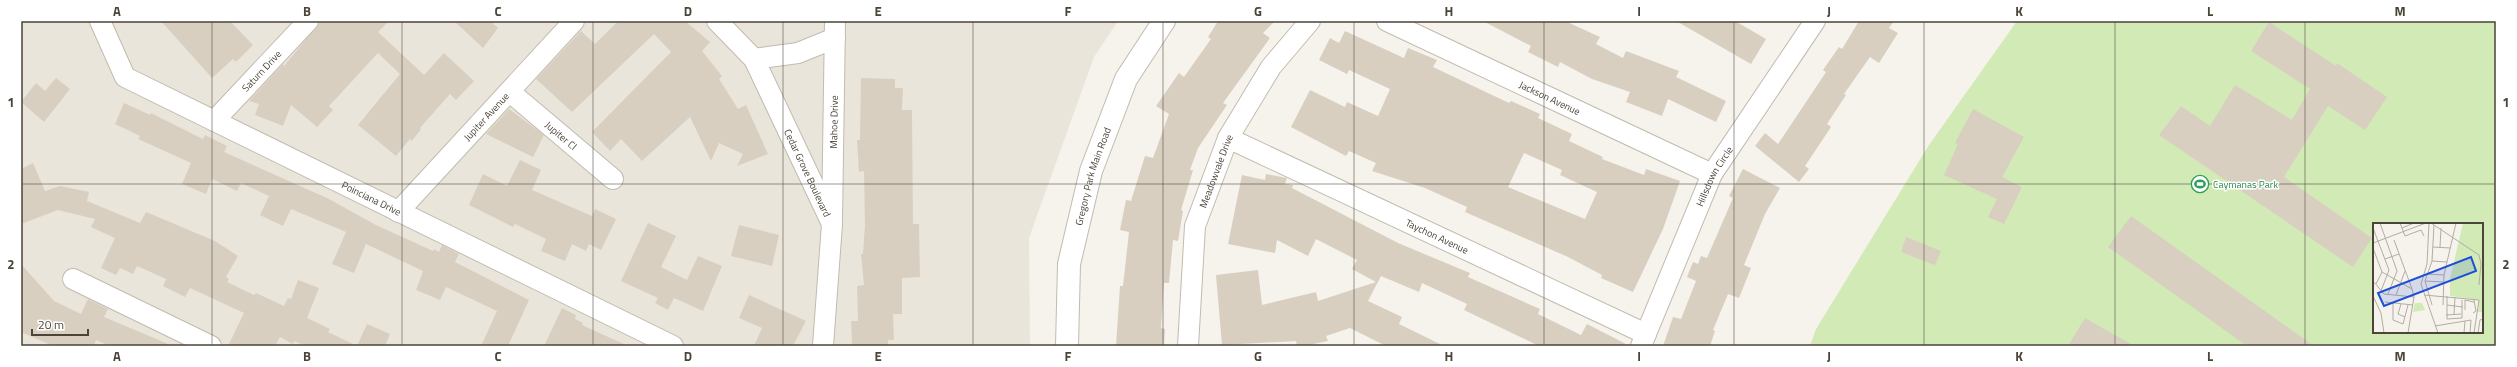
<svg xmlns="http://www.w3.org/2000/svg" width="2517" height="367" font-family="'Titillium Web',sans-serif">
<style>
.residential{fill:#eae5da}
.green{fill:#d2eab5;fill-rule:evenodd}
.building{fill:#d8cfc1;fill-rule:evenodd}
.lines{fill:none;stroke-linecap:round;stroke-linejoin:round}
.minor-casing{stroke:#c2bbae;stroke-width:22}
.tertiary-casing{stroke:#c2bbae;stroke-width:24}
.minor{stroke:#fff;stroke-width:20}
.tertiary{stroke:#fff;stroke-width:22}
.grid{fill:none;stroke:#4b4439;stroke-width:1;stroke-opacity:0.55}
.labels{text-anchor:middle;stroke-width:3;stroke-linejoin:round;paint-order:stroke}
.street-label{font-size:10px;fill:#4b4439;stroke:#fff}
.leisure-label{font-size:10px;fill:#27864d;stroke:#fff;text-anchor:start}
.inset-road{fill:none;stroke:#b2ada4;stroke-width:1}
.view{fill:#1d4ed8;fill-opacity:0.15;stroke:#1d4ed8;stroke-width:2}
.inset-edge{fill:none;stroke:#4b4439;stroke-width:2}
.neatline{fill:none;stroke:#4b4439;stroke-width:1.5}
.grid-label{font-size:13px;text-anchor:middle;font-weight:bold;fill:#4b4439}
</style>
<rect width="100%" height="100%" fill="#f6f3ec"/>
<polygon class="residential" points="21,21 1118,21 1094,57 1029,238 1030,346 21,346"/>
<path class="green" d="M2017,21H2496V346H1810L1816,329L1929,145ZM2374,224H2482V332H2374Z"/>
<g class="building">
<polygon points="161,21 230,21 253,45 236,62 233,59 212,78"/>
<polygon points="321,21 389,21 378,32 424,75 444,53 474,81 456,100 450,94 420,128 421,129 412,141 410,139 396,156 358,125 400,74 378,53 329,106 333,110 317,127 291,105 283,126 255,115 259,104 249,101 283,64 284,66"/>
<polygon points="454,21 490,21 498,28 483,48"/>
<polygon points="618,21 685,21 710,42 702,51 722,76 719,79 738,109 746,105 768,154 737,166 743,154 719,143 711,161 690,117 642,161 621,139 610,151 592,132 671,52 654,34 572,112 536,79 581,31 595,44"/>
<polygon points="1218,21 1275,21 1263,33 1270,38 1223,103 1227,105 1198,148 1190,170 1193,170 1181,210 1183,211 1178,241 1173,240 1169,283 1164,283 1161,328 1165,329 1164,346 1116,346 1120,286 1123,286 1129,232 1120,230 1126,200 1131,201 1145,156 1153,158 1169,114 1156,106 1179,73 1184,77 1211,39 1208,37"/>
<polygon points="1483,21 1565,21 1600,37 1596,44 1623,58 1626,51 1679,71 1676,77 1726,101 1716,122 1668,99 1662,116 1626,102 1630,92 1592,79 1560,62 1558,67 1528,52 1531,46"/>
<polygon points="1676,21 1735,21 1766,39 1751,64"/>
<polygon points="1859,21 1894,21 1889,28 1898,33 1879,63 1870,57 1844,94 1846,95 1827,124 1831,127 1805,166 1809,169 1799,182 1755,146 1765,133 1778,144 1826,72 1823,70 1839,47 1842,49"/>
<polygon points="2269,22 2336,66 2337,63 2387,97 2365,130 2328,106 2284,177 2372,238 2353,267 2159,135 2181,106 2210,126 2235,85 2292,120 2310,89 2251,51"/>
<path d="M1345,31L1404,58L1408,48L1437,60L1433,67L1509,103L1511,101L1540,114L1538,118L1572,134L1569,141L1603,157L1602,159L1644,175L1646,169L1680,181L1663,229L1633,292L1601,278L1602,275L1568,257L1465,212L1467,207L1425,188L1372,171L1376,163L1349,151L1346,156L1291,127L1310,90L1345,107L1347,102L1378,116L1390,89L1349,70L1347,74L1319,60L1330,38L1339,43ZM1524,153L1562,170L1560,175L1597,192L1585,219L1508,187Z"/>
<polygon points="56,78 70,89 44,122 21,102 36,83 45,91"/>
<polygon points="861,78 895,79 895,88 903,88 902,110 912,110 913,224 919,224 920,277 902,278 902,314 893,314 894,340 888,340 888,346 852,346 851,321 858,321 857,286 864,285 861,254 863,254 865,225 864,171 859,172 857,140 860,140"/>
<polygon points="124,103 150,115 151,113 203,139 205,135 227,146 224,152 327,198 376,225 433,251 434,249 439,252 442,245 459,254 455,262 529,300 508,346 481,346 497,311 446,287 440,300 416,290 423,271 366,244 354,273 332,264 346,232 291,209 283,226 260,215 269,196 241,183 237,191 212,179 206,194 182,184 191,163 138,139 140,136 115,124"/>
<polygon points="509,109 544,135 533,157 486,134"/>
<polygon points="1973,109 2024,137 2002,177 2022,187 2004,224 1988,217 1997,199 1944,175 1958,144 1955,143"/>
<polygon points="520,160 541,170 532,190 592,216 595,209 616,219 601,250 589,244 586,251 572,244 565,261 541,251 546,239 515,224 513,227 469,205 483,174 507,186"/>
<polygon points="33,163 45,191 60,186 89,192 87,201 140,223 146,212 215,241 238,256 226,277 229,279 227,282 254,295 256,293 284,306 288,298 291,299 298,280 319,288 307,318 330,329 328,332 357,346 306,346 294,341 293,344 280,337 275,346 228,346 244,313 190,288 185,297 163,286 166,279 137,266 133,274 120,268 116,275 101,268 115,238 91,227 95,219 58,210 21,224 21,169"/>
<polygon points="1743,169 1780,188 1765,214 1744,265 1751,268 1739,298 1728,294 1713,330 1715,331 1710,346 1663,346 1673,317 1681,319 1696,281 1687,277 1693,262 1698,264 1701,256 1707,258 1733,198 1729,196"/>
<polygon points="1266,174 1287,178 1285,184 1293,185 1292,188 1398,243 1470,273 1468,277 1540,309 1538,314 1581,335 1587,324 1630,346 1539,346 1464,310 1467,304 1422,283 1419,292 1381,276 1368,301 1402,317 1399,324 1444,346 1386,346 1350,328 1326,336 1328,341 1303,346 1297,346 1296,341 1222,345 1216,275 1258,270 1262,305 1316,292 1318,301 1376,282 1352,269 1357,260 1316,239 1308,256 1277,240 1275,253 1228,244 1242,175 1265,180"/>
<polygon points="2131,216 2314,346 2247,346 2108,247"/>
<polygon points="648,223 676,236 661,267 687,280 698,256 722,266 703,311 674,298 668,310 655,303 658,298 621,281"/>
<polygon points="739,225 779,235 772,266 731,256"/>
<polygon points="1906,237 1941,251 1935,265 1901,252"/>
<polygon points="21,264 54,301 81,314 88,299 108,309 104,317 173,346 109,346 96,340 94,346 53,346 21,332"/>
<polygon points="749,295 806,321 793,346 754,346 762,328 739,318"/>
<polygon points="562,308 576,315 575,319 583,323 582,325 628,346 544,346"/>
<polygon points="2085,318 2134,346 2068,346"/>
<polygon points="367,324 390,334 385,346 357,346"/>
</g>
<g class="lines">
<defs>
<g id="minor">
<path id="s1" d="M100,21L125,77L673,346"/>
<path id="s2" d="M717,21L754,59L832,224L823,346"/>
<path id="s3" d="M1387,21L1712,174"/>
<polyline points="754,59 798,53 835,38"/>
<path id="s4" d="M510,92L613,179"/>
<path id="s5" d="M214,121L308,21"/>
<path id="s6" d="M1228,138L1646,334"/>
<path id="s7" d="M398,212L574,21"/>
<path id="s8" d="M832,220L835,21"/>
<polyline points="73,279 211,346"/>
<path id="s9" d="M1188,346L1195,226L1228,138L1271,67L1310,21"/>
<path id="s10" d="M1641,346L1712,174L1815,21"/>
</g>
<g id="tertiary">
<path id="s11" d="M1067,346L1069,264L1091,171L1126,79L1164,21"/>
</g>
</defs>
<use href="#minor" class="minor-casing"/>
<use href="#tertiary" class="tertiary-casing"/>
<use href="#minor" class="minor"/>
<use href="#tertiary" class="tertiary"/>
</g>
<path class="grid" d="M212,21V346M402,21V346M593,21V346M783,21V346M973,21V346M1163,21V346M1354,21V346M1544,21V346M1734,21V346M1924,21V346M2115,21V346M2305,21V346M21,184H2496"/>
<defs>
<symbol id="stadium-ring" viewBox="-11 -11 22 22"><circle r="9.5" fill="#fff" stroke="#2e9e5b" stroke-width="1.5"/><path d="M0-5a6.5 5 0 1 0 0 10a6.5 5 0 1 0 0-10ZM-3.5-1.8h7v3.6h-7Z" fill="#2e9e5b"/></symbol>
</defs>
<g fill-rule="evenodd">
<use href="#stadium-ring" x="2190" y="174" width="20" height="20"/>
</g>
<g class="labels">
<g class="street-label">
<text dy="4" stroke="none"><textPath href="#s5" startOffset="69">Saturn Drive</textPath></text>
<text dy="4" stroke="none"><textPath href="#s3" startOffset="180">Jackson Avenue</textPath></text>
<text dy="4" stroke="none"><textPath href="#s7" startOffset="130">Jupiter Avenue</textPath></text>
<text dy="4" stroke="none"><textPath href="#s8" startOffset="98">Mahoe Drive</textPath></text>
<text dy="4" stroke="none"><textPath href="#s4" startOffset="67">Jupiter Cl</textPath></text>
<text dy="4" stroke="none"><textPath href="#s9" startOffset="179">Meadowvale Drive</textPath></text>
<text dy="4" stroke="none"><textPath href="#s2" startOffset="179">Cedar Grove Boulevard</textPath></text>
<text dy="4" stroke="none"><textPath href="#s11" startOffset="173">Gregory Park Main Road</textPath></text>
<text dy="4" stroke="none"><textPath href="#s10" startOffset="185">Hillsdown Circle</textPath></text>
<text dy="4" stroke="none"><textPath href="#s1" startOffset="336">Poinciana Drive</textPath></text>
<text dy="4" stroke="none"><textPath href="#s6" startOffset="231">Taychon Avenue</textPath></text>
</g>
<g class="leisure-label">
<text x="2213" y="188">Caymanas Park</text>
</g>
</g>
<g transform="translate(2373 223)">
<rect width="110" height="110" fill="#f6f3ec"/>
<path d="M90,0H110V89H105L106,77L77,73V56ZM42,80H49L52,87L40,89Z" fill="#d2eab5"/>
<path class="inset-road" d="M7,0L24,48L15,71M27,0L32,13L48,7L51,13M56,0L54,41L48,61L65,110M58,0L106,32L108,41L106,62M0,5L16,47L8,68M29,5L41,0M21,17L39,66M0,20L53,0M60,24L77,25M67,24L68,5M0,25L9,49L39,66L41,74L35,110M12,36L26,31M59,38L74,39M54,51L71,52M0,58L11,71L41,74M52,58L70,59M3,61L9,49M23,72L32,48M51,72L106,77L101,110M0,73L8,90L11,110M74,73V96L89,95V77M12,79L40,82M20,80V97L30,101L35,82M28,81L25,91L32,94M59,82L52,58L59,38L61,2M70,82L71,52L83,0M74,82L90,84M92,87V77L101,79M100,90L103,88L101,77M81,91L82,74M73,92L88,91M62,103L98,97L97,110M91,110L92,98M105,110L107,97L110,96"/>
<path class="view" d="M98,34L103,48L11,83L5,70Z"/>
<rect width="110" height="110" class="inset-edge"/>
</g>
<rect width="2517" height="367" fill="none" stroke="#ffffff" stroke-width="44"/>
<path d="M32 329v6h56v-6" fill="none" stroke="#4b4439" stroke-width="2"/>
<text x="38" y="329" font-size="12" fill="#4b4439" stroke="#ffffff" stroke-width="3" paint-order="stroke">20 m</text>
<rect x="22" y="22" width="2473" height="323" class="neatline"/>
<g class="grid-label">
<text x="117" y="16">A</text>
<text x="307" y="16">B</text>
<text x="498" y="16">C</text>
<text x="688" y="16">D</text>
<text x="878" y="16">E</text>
<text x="1068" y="16">F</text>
<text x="1258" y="16">G</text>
<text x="1449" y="16">H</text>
<text x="1639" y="16">I</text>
<text x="1829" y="16">J</text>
<text x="2019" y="16">K</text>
<text x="2210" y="16">L</text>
<text x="2400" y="16">M</text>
<text x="11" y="107">1</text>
<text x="2506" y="107">1</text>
<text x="11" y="269">2</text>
<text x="2506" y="269">2</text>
<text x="117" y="361">A</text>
<text x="307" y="361">B</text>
<text x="498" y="361">C</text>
<text x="688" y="361">D</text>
<text x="878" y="361">E</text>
<text x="1068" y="361">F</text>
<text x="1258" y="361">G</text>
<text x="1449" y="361">H</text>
<text x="1639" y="361">I</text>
<text x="1829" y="361">J</text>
<text x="2019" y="361">K</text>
<text x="2210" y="361">L</text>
<text x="2400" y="361">M</text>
</g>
</svg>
